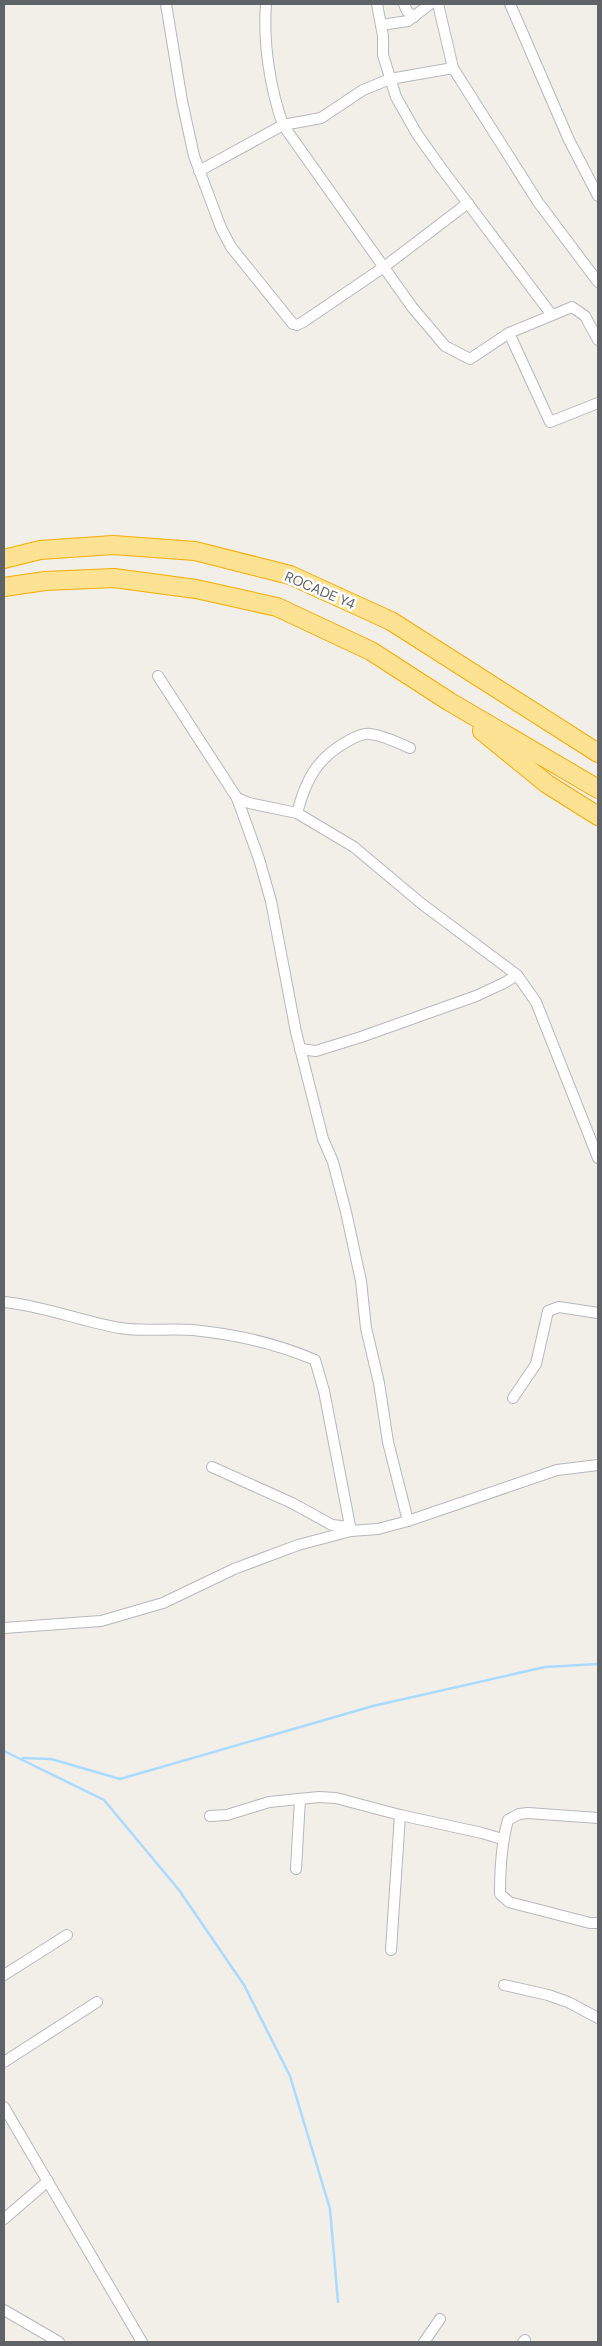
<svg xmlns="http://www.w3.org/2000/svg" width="602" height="2346" font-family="'DM Sans',sans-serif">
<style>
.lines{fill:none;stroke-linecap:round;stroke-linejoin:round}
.stream{stroke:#aadaff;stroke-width:2.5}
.street-casing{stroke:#b5b8bc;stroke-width:12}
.highway-casing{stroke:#f9ab00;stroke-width:20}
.street{stroke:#fff;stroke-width:10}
.highway{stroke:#fde293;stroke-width:18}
.labels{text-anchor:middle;stroke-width:5;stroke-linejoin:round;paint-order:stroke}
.street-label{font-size:14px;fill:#5f6368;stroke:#fff}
</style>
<rect width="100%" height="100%" fill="#f1efe8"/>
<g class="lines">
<g class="stream">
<polyline points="4,1751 104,1800 179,1890 244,1985 290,2076 330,2209 338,2302"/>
<polyline points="23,1758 51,1759 120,1779 373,1706 545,1667 598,1664"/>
</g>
<defs>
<g id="street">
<polyline points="166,4 182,101 194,156 221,228 231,247 293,324 297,325 303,322 384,267 468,203"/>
<path d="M266,4C263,43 270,88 283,125L412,307L445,346L470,359L509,333L572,307L585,316L598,340"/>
<polyline points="377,4 383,36 383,55 396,97 417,134 439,165 551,314"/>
<polyline points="404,4 407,11 414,17"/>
<polyline points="438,4 453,68 538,202 598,282"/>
<polyline points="510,4 569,140 598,196"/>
<polyline points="381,25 408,21 430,4"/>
<polyline points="199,171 283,125 321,118 363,90 390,79 453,68"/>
<polyline points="509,333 550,422 598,403"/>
<polyline points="158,676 237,798 259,859 271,901 296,1032 323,1139 333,1162 346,1212 361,1281 366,1328 379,1383 388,1442 408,1521"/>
<polyline points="237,798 249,803 297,813 354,847 422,904 517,975 536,1002 598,1158"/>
<path d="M297,813C306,779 317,758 348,741C355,737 363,733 370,734C382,735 399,743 410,748"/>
<polyline points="300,1049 316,1051 361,1037 476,996 504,983 517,975"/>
<path d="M4,1302C44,1306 80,1321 120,1328C143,1332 169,1328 193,1330C233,1334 278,1344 315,1360L324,1391L351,1531L378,1529L408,1521L557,1470L598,1465"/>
<polyline points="513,1398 536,1364 548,1311 559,1307 598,1313"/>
<polyline points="212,1467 292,1503 332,1525 350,1527"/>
<polyline points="4,1628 101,1621 163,1603 234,1569 298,1545 351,1531"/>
<polyline points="210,1816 227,1815 269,1802 319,1797 336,1798 400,1815 482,1833 502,1839"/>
<path d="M598,1818L528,1813L519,1814L508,1820C501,1844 500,1869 500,1894L509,1902L590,1923H598"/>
<polyline points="296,1869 300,1799"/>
<polyline points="391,1950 400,1815"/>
<polyline points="4,1975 67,1935"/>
<polyline points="504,1985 548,1995 568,2002 598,2018"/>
<polyline points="4,2062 97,2002"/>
<polyline points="4,2107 142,2342"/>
<polyline points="4,2219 48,2181"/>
<polyline points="4,2310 59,2342"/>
<polyline points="424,2342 440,2319"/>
<polyline points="523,2342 525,2340"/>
</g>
<g id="highway">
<polyline points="4,559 40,550 113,545 195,551 290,575 391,621 598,753"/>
<polyline points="4,587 45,581 114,578 196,589 277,607 371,651 450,702 598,789"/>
<polyline points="482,731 547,784 598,816"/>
</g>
</defs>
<use href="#street" class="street-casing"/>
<use href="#highway" class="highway-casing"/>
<use href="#street" class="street"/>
<use href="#highway" class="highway"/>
</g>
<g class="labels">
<g class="street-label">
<text transform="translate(320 590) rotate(23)" y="5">ROCADE Y4</text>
</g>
</g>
<rect width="602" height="2346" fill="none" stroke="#5f6368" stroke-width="10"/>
</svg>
